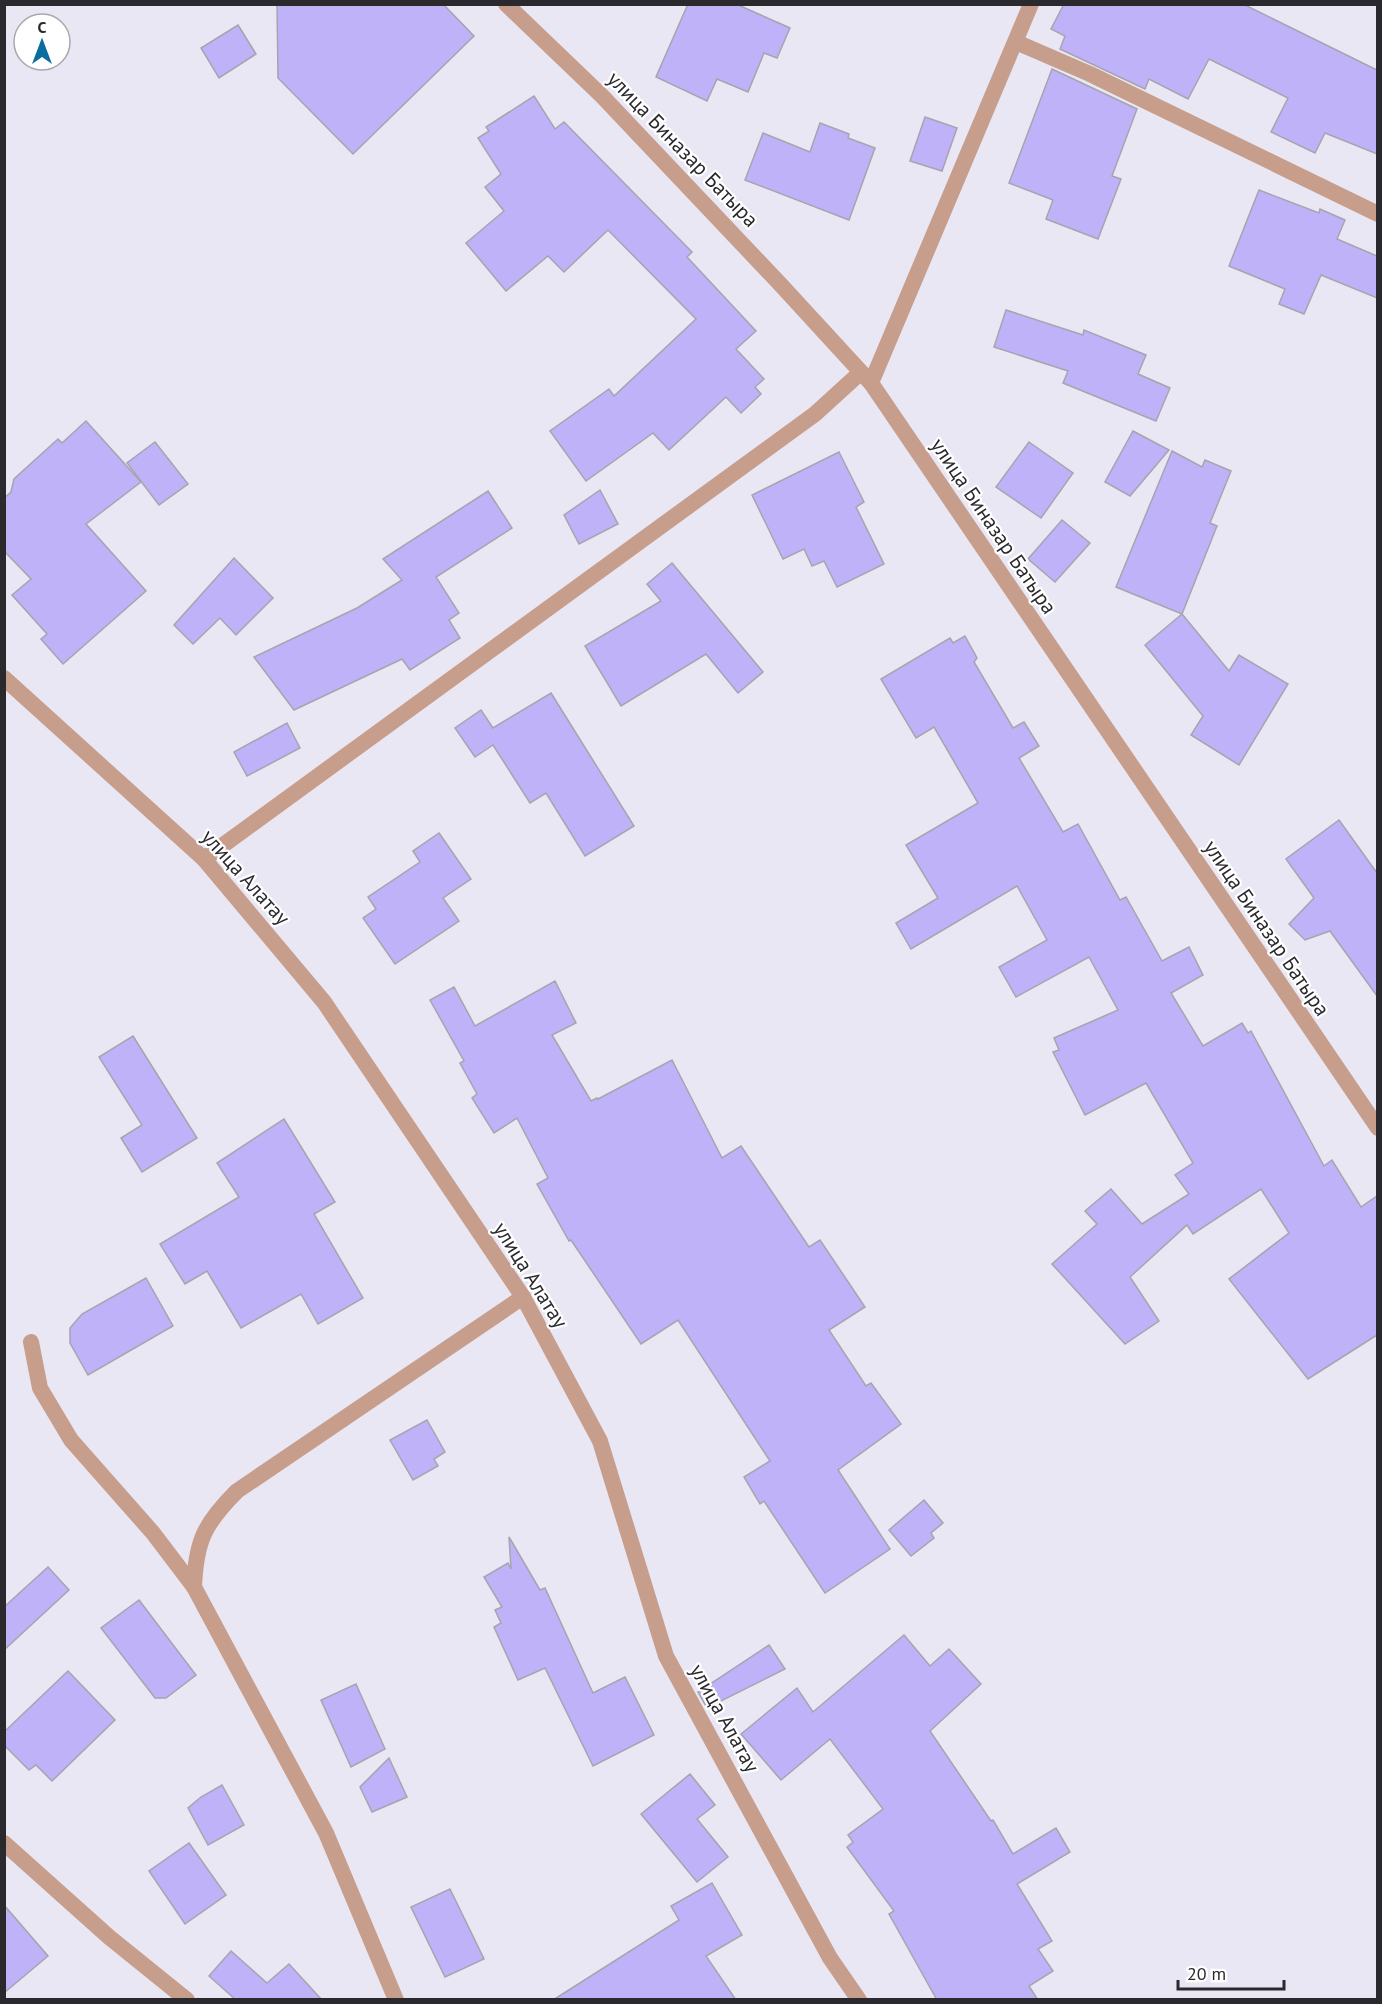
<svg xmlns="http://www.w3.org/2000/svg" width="1382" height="2004" viewBox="0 0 1382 2004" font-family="'PT Sans',sans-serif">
  <rect width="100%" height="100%" fill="#e9e7f3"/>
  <g fill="#bfb2f8" stroke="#a6a4af" stroke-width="1.5">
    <path d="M277,4H443L474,36L353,154L278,78Z"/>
    <path d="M688,4H736L790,28L777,58L764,53L748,92L717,79L707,101L656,77Z"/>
    <path d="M1064,4H1243L1377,70V154L1325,133L1315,153L1271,132L1288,98L1209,59L1188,99L1149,79L1145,89L1060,49L1065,36L1051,29Z"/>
    <path d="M238,25L256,54L219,78L201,48Z"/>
    <path d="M1052,69L1137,109L1112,176L1121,179L1098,239L1046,219L1053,200L1009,183Z"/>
    <path d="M534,96L555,129L564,122L692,252L687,257L756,331L736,349L764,379L755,387L761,394L741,413L726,397L669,450L653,433L586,481L550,431L609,389L614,396L696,319L608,230L564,272L548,256L506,291L466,243L504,211L485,187L501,174L478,138L489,131L486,127Z"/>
    <path d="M925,117L957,128L942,171L910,161Z"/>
    <path d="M820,123L849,134L848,138L875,148L849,220L745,180L763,133L810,152Z"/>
    <path d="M1259,190L1319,213L1320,209L1345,220L1337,239L1377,256V298L1321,275L1304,314L1279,304L1285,289L1229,266Z"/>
    <path d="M1006,310L1083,335L1084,330L1146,355L1138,374L1170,388L1156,421L1063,383L1068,371L994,347Z"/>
    <path d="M86,421L141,482L86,524L146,591L63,664L41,639L47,634L12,595L31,579L4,551V498L11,492L14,479L58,439L62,443Z"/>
    <path d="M1133,431L1169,450L1130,496L1105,482Z"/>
    <path d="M155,442L188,484L159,505L127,463Z"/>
    <path d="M1029,442L1073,473L1041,518L996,487Z"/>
    <path d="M1172,451L1202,467L1205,460L1231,471L1210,523L1217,526L1182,614L1116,587Z"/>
    <path d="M839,452L864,502L856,507L884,564L837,587L824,561L812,566L804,549L783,559L752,495Z"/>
    <path d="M600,490L618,524L579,544L564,515Z"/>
    <path d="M488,491L512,528L436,577L459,613L449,620L460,638L410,670L402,659L294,710L254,657L357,608L402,580L383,559Z"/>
    <path d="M1062,520L1090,543L1055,582L1028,559Z"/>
    <path d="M234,558L273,598L236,635L220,618L193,644L174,625Z"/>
    <path d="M672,563L763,672L738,693L706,654L621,706L585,646L661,601L647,584Z"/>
    <path d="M1182,614L1229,671L1239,655L1288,684L1239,765L1191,735L1203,716L1145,645Z"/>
    <path d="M965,636L977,658L974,662L1013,728L1024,722L1039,746L1019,758L1063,832L1078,824L1120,900L1126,897L1162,961L1189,947L1203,975L1171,993L1203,1046L1242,1023L1248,1033L1251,1031L1324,1166L1332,1160L1361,1207L1377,1196V1335L1308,1379L1229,1279L1289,1233L1261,1189L1193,1234L1187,1225L1130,1277L1159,1321L1125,1344L1052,1264L1097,1224L1085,1211L1111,1189L1142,1224L1189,1194L1175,1175L1193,1163L1146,1083L1085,1115L1053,1052L1059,1050L1054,1038L1118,1010L1089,957L1016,997L999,967L1047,940L1017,886L911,949L896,923L938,898L906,845L978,803L934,727L916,738L881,679L950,638L953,643Z"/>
    <path d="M551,693L634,826L585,856L546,793L530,803L493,745L475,757L455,728L481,710L493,728Z"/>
    <path d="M287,723L300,748L247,776L234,752Z"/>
    <path d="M1339,820L1377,873V996L1330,931L1305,940L1289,924L1314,898L1286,859Z"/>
    <path d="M439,833L471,879L443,898L459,921L395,964L363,918L376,909L368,897L420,862L413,851Z"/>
    <path d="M555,981L576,1023L552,1035L591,1101L597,1098L598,1099L672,1060L722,1158L741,1146L809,1247L820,1240L865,1307L829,1330L866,1386L871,1383L901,1424L838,1470L890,1549L825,1593L764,1501L760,1504L744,1477L770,1461L678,1320L641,1344L571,1240L569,1241L537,1184L548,1178L517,1118L494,1133L472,1098L477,1094L460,1063L464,1061L430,1000L454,987L475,1026Z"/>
    <path d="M133,1036L197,1138L142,1172L121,1138L142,1125L99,1057Z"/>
    <path d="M284,1119L335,1202L314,1214L363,1298L318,1324L301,1294L241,1328L207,1271L185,1284L160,1244L239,1197L217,1163Z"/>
    <path d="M146,1278L173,1326L88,1375L70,1343V1328L82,1314Z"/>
    <path d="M427,1420L445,1452L434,1459L438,1466L413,1480L390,1440Z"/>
    <path d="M924,1500L943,1523L931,1533L934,1538L911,1556L889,1530Z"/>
    <path d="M509,1537L540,1590L545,1588L593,1693L625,1677L654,1735L593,1766L545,1668L518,1680L494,1627L501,1623L495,1610L502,1607L484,1577L508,1563L511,1569Z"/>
    <path d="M48,1567L69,1590L4,1650V1607Z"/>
    <path d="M139,1600L196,1675L166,1698H155L101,1628Z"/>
    <path d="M904,1635L930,1666L949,1649L981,1684L930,1731L991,1821L993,1820L1013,1854L1056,1828L1070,1852L1017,1884L1052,1941L1038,1949L1053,1971L1029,1986L1038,2000H937L889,1914L894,1911L847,1847L853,1842L848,1835L883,1809L830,1739L781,1780L741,1734L797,1688L813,1712Z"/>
    <path d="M769,1645L785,1669L707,1708L698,1692Z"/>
    <path d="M68,1671L115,1720L52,1781L36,1765L29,1770L4,1745V1732Z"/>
    <path d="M356,1684L385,1749L351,1767L321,1700Z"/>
    <path d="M389,1758L407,1797L372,1812L360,1787Z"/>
    <path d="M690,1774L715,1805L697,1819L728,1857L697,1882L641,1814Z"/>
    <path d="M222,1785L244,1825L208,1845L188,1808L201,1797Z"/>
    <path d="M189,1843L226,1895L185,1924L149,1871Z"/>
    <path d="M712,1883L742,1935L706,1956L736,2000H553L679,1920L671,1906Z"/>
    <path d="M450,1889L484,1959L445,1977L411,1907Z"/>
    <path d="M4,1905L48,1956L4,1993Z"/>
    <path d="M231,1951L267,1983L289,1964L322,2000H236L209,1976Z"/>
  </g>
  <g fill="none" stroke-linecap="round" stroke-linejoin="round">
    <g stroke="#c79d8c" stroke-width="16">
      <path d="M506,4L602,96L781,285L871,383L1378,1128"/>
      <path d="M1016,42L1090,74L1378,214"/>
      <path d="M871,383L1031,4"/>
      <path d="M4,678L204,859L324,1002L523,1297L600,1441L666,1656L830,1958L859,2000"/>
      <path d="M204,859L815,414L860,373"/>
      <path d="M31,1342L40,1388L71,1440L153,1533L194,1587"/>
      <path d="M4,1843L109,1937L187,2000"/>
      <path d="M396,2000L326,1833L194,1587C196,1541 204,1524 237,1491L523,1297"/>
    </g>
  </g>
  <g text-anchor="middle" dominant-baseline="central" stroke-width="4.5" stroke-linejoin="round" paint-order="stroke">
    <g font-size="21" fill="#2a292d" stroke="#fff">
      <text transform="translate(683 149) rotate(46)">улица Биназар Батыра</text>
      <text transform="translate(994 526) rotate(56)">улица Биназар Батыра</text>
      <text transform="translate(246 877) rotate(48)">улица Алатау</text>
      <text transform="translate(1267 928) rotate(56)">улица Биназар Батыра</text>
      <text transform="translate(531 1275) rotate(58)">улица Алатау</text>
      <text transform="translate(725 1718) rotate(61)">улица Алатау</text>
    </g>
  </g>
  <rect width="1382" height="2004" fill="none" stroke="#2a292d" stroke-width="12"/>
  <g transform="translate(42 42)"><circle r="28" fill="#ffffff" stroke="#aaa9ab" stroke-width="1.5"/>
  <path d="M0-4.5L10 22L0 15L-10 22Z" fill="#0a6d9b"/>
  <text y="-9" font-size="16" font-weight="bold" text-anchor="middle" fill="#2a292d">С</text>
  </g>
  <path d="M1178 1980v9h106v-9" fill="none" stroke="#2a292d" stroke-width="3"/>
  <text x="1187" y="1980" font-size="18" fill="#2a292d" stroke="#ffffff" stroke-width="4.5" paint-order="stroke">20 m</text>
</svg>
